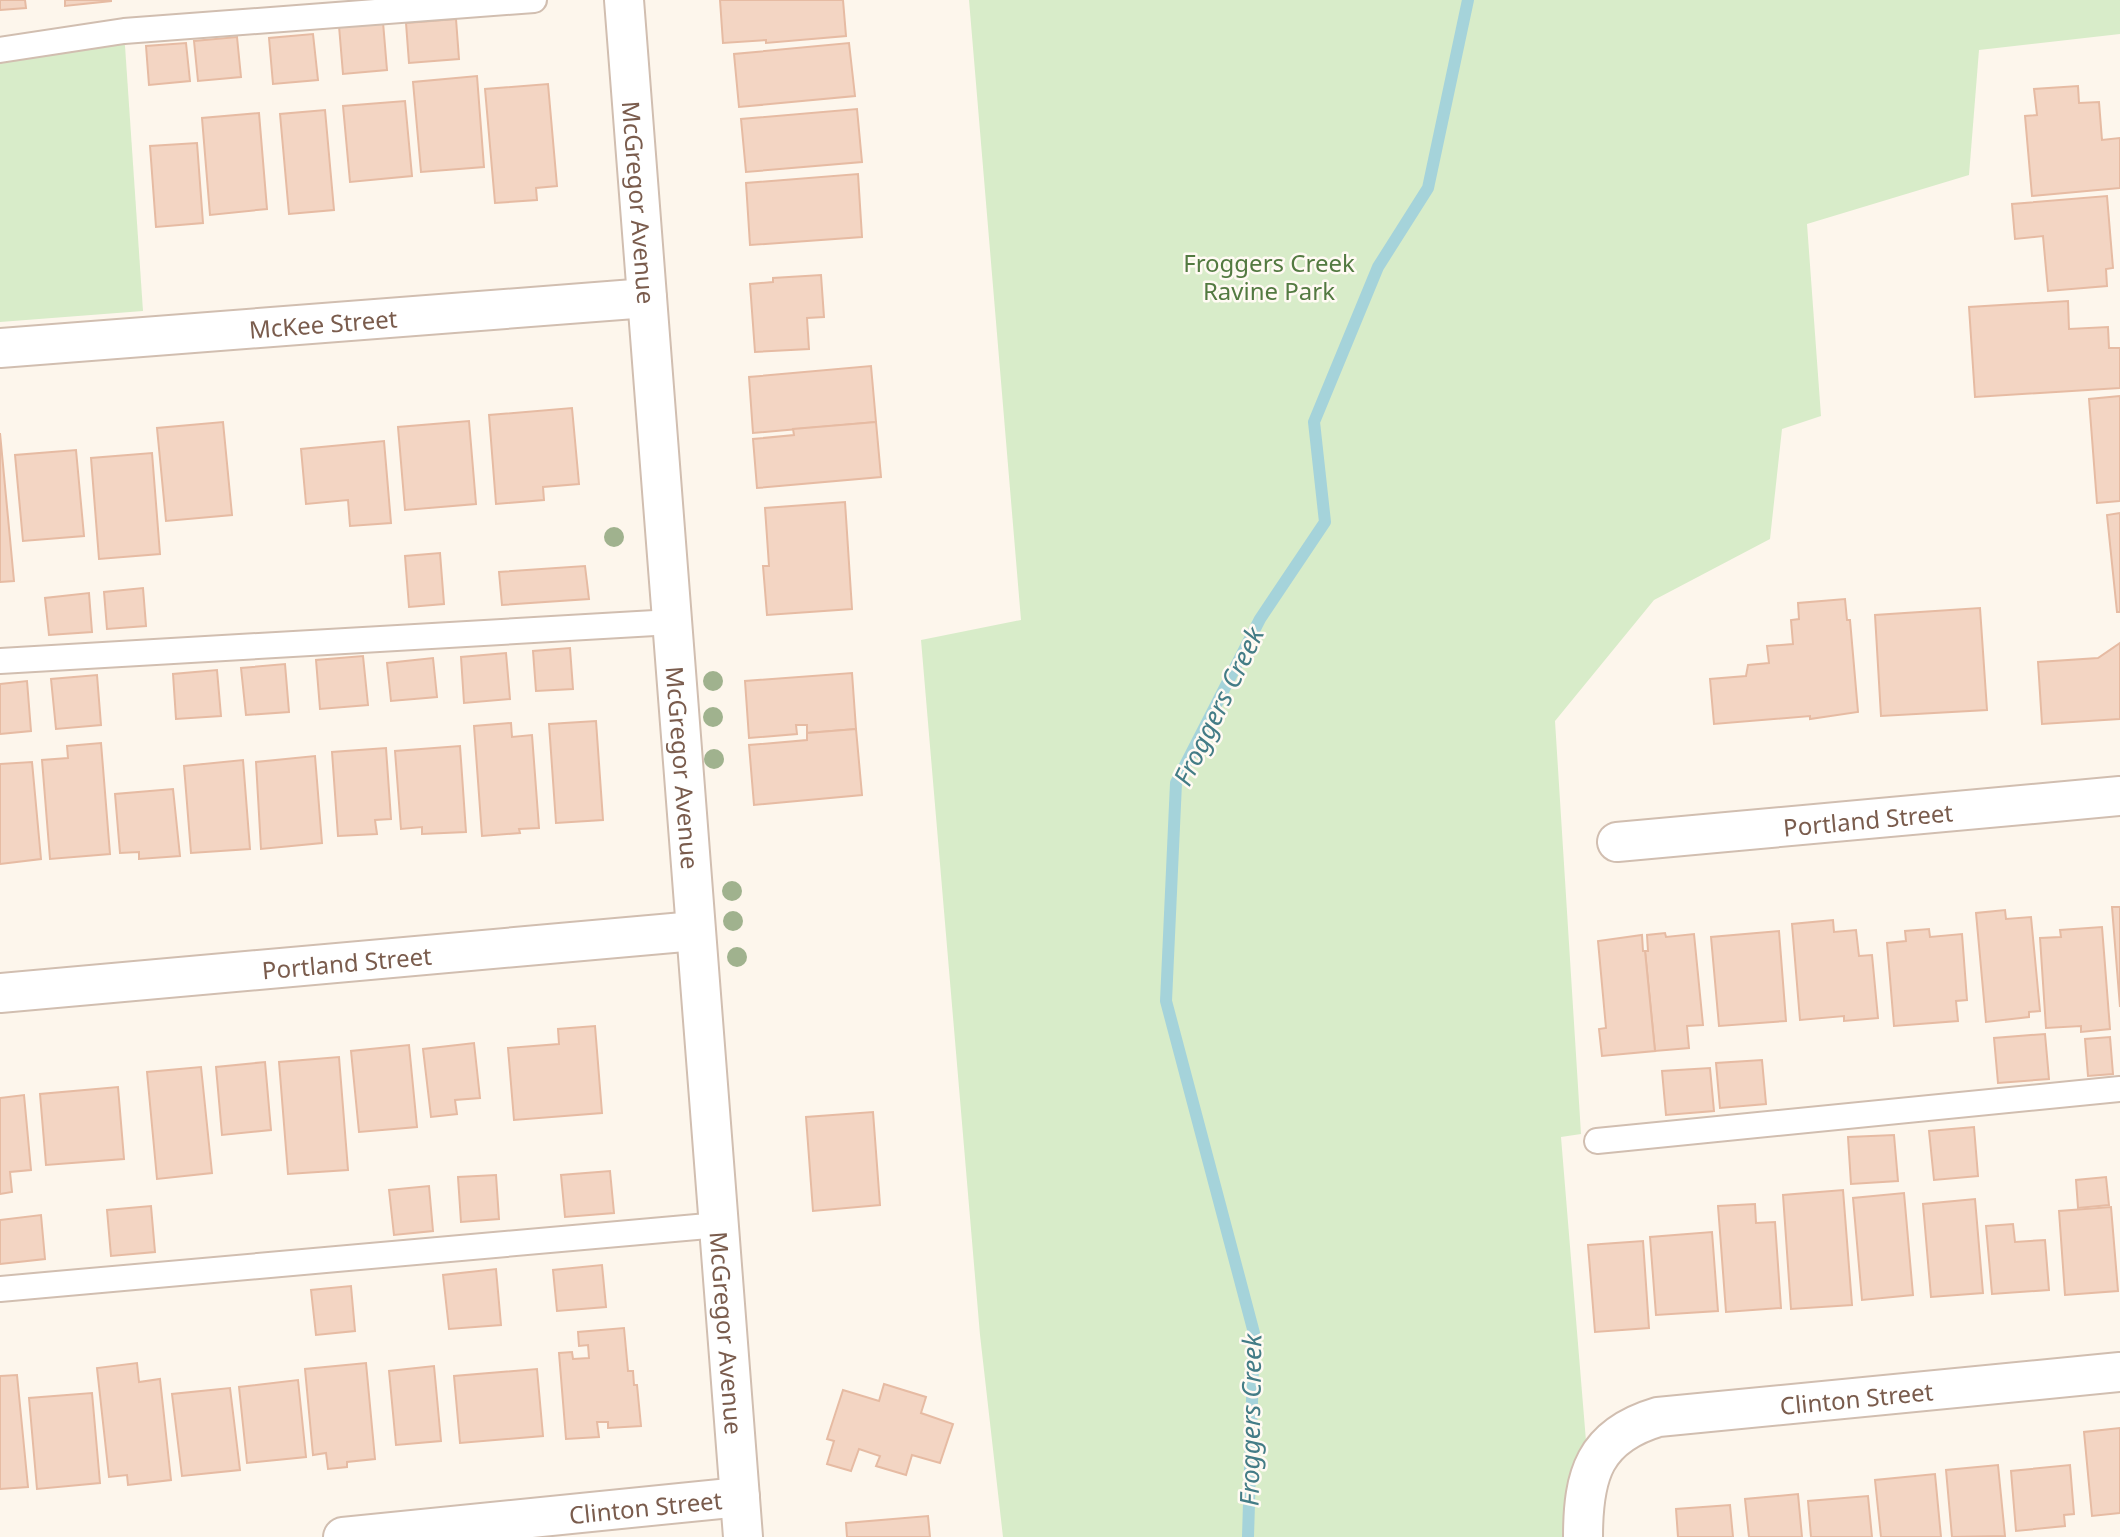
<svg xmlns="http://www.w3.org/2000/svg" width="2120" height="1537" viewBox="0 0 2120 1537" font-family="'Noto Sans',sans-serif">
  <rect width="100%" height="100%" fill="#fdf6ec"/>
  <g fill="#d8ecc9">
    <path d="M969,0H2120V34L1979,50L1969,175L1807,224L1821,416L1782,429L1770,539L1654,600L1555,721L1581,1134L1561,1137L1586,1441C1573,1473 1563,1502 1563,1537H1003L980,1335L921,640L1021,620Z"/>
    <path d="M124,31L143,311L0,322V50Z"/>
  </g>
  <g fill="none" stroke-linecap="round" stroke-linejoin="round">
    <path stroke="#a5d3da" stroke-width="12" d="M1248,1537L1254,1333L1166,1001L1176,783L1260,619L1325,522L1314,422L1378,267L1428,188L1468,0"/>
  </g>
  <g fill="#f3d5c3" stroke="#e6bba3" stroke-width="2">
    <path d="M0,0H25L26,8L0,10Z"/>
    <path d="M65,0H111V1L65,6Z"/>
    <path d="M720,0H843L846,36L766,43V40L723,43Z"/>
    <path d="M456,19L459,59L409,63L406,23Z"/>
    <path d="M383,22L387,70L343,74L339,26Z"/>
    <path d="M313,34L318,80L273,84L269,38Z"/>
    <path d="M237,37L241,77L198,81L194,41Z"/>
    <path d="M186,43L190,81L149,85L146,46Z"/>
    <path d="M849,43L855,96L739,107L734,54Z"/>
    <path d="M477,76L484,167L421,172L413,82Z"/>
    <path d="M548,84L557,186L536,188L537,200L495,203L485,89Z"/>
    <path d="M2078,86L2079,103L2099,102L2102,140L2120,138V188L2032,196L2025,116L2037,115L2034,89Z"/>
    <path d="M405,101L412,176L350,182L343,106Z"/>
    <path d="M857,109L862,162L746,172L741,119Z"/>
    <path d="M325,110L334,210L289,214L280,114Z"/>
    <path d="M259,113L267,209L210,215L202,118Z"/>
    <path d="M197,143L203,223L156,227L150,146Z"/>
    <path d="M858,174L862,237L750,245L746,183Z"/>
    <path d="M2107,196L2113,268L2106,269L2107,286L2048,291L2043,236L2015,239L2012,204Z"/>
    <path d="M821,275L824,317L807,318L809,349L755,352L750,284L773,282V278Z"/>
    <path d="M2068,301L2069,329L2108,327L2109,348H2120V388L1975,397L1969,307Z"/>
    <path d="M871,366L876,422L753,433L749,377Z"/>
    <path d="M2120,396V501L2097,503L2089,399Z"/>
    <path d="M572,408L579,484L543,487L544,500L496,504L489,415Z"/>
    <path d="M469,421L476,504L405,510L398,427Z"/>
    <path d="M223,422L232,515L166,521L157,428Z"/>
    <path d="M876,422L881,477L757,488L753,439L794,435L793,429Z"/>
    <path d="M0,433L14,581L0,582Z"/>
    <path d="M384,441L391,523L350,526L348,500L306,504L301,449Z"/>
    <path d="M76,450L84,536L23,541L15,455Z"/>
    <path d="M152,453L160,554L99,559L91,458Z"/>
    <path d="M845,502L852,609L767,615L763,566H769L765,508Z"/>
    <path d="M2120,513V612H2117L2107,515Z"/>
    <path d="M440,553L444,604L409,607L405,556Z"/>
    <path d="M585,566L589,599L502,605L499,572Z"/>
    <path d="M143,588L146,626L107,629L104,592Z"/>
    <path d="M89,593L92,632L49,635L45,598Z"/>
    <path d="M1845,599L1847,620H1850L1858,712L1810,719V716L1714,724L1710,679L1746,676L1748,665L1769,663L1767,646L1793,644L1791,620L1799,619L1798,603Z"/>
    <path d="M1980,608L1987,710L1881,716L1875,615Z"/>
    <path d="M2120,643V719L2042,724L2038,662L2098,658Z"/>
    <path d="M570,648L573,689L536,691L533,651Z"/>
    <path d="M506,653L510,699L464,703L461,657Z"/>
    <path d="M363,656L368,705L320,709L316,660Z"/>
    <path d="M433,658L437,697L391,701L387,663Z"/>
    <path d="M285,664L289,712L246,715L241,668Z"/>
    <path d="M217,670L221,716L176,719L173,674Z"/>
    <path d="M852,673L856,729L807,733V725H796L797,734L749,738L745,681Z"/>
    <path d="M97,675L101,725L56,729L51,679Z"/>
    <path d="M27,681L31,731L0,734V684Z"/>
    <path d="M596,721L603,820L556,823L549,724Z"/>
    <path d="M511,723L512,737L532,735L539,828L519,829L520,833L482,836L474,726Z"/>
    <path d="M856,729L862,795L754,805L749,745L807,740V733Z"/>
    <path d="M101,743L110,854L50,859L42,760L68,758L67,746Z"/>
    <path d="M460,746L466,832L422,834V827L401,829L395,751Z"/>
    <path d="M386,748L391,819L375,820L377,834L338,836L332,752Z"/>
    <path d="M315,756L322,843L261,849L256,762Z"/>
    <path d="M243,760L250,849L191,853L184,766Z"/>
    <path d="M32,762L41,859L0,864V764Z"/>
    <path d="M173,789L180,856L139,859V852L120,853L115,794Z"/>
    <path d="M2112,907H2120V1007Z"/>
    <path d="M2005,910L2006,919L2031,917L2040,1011L2029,1012V1017L1986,1022L1976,913Z"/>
    <path d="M1833,920L1834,932L1856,930L1859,956L1872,955L1878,1018L1844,1021V1016L1800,1020L1792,924Z"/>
    <path d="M2102,927L2110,1029L2081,1032V1026L2046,1028L2040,938L2061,937L2060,930Z"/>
    <path d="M1929,929L1930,937L1962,934L1967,1000L1956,1001L1958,1021L1894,1026L1887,943L1906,941L1905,931Z"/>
    <path d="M1779,931L1786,1021L1719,1026L1711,937Z"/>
    <path d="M1665,933L1666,937L1694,934L1703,1025L1687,1026L1689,1048L1655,1051L1645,951H1648L1647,935Z"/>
    <path d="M1642,935L1643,951H1645L1655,1051L1602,1056L1599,1029L1606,1028L1598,941Z"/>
    <path d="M595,1026L602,1113L514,1120L508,1048L559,1044L558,1029Z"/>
    <path d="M2045,1034L2049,1079L1998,1083L1994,1038Z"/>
    <path d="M2110,1037L2113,1074L2088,1076L2085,1039Z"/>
    <path d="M474,1043L480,1098L455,1100L457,1114L431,1117L423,1049Z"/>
    <path d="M409,1045L417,1127L359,1132L351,1051Z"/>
    <path d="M339,1057L348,1170L288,1174L279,1062Z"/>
    <path d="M1762,1060L1766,1104L1720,1108L1716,1063Z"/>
    <path d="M265,1062L271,1130L222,1135L216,1067Z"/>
    <path d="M201,1067L212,1173L157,1179L147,1072Z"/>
    <path d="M1710,1068L1714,1111L1666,1115L1662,1071Z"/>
    <path d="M118,1087L124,1159L46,1165L40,1094Z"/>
    <path d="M24,1095L31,1170L10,1172L12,1192L0,1194V1098Z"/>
    <path d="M873,1112L880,1205L813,1211L806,1117Z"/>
    <path d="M1974,1127L1978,1176L1934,1180L1929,1131Z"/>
    <path d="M1894,1135L1898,1181L1851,1184L1848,1137Z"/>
    <path d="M610,1171L614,1213L565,1217L561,1175Z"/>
    <path d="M496,1175L499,1219L461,1222L458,1177Z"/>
    <path d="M2106,1177L2109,1205L2078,1208L2076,1180Z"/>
    <path d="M429,1186L433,1231L394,1235L389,1190Z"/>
    <path d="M1843,1190L1852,1305L1791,1309L1783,1195Z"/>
    <path d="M1904,1193L1913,1295L1862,1300L1853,1198Z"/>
    <path d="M1975,1199L1983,1293L1931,1297L1923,1204Z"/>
    <path d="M1755,1204L1756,1223L1775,1222L1781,1308L1726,1312L1718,1206Z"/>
    <path d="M151,1206L155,1252L111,1256L107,1210Z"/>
    <path d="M2111,1207L2118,1291L2065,1295L2059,1211Z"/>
    <path d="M41,1215L45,1259L0,1264V1220Z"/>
    <path d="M2013,1224L2015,1242L2045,1240L2049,1290L1992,1294L1986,1226Z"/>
    <path d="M1712,1232L1718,1311L1656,1315L1650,1237Z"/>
    <path d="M1643,1241L1649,1328L1595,1332L1588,1245Z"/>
    <path d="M602,1265L606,1307L557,1311L553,1270Z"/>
    <path d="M496,1269L501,1325L449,1329L443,1275Z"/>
    <path d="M351,1286L355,1331L316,1335L311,1290Z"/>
    <path d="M624,1328L628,1371H633L634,1385H637L641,1426L608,1428V1422H597L599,1437L566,1439L559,1353L572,1352L573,1359L589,1358L588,1345L579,1346L578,1332Z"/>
    <path d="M137,1363L139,1382L160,1379L171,1480L128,1485L127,1475L109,1477L97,1368Z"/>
    <path d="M366,1363L375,1459L347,1462V1467L328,1469L326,1453L313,1455L305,1369Z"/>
    <path d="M434,1366L441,1441L396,1445L389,1371Z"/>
    <path d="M537,1369L543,1436L460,1443L454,1376Z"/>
    <path d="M17,1375L28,1487L0,1489V1376Z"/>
    <path d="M298,1380L306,1457L247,1463L239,1387Z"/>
    <path d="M884,1384L926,1397L921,1413L953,1424L940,1463L912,1455L906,1475L876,1466L880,1456L859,1449L851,1471L827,1464L834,1441L827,1439L843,1390L879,1401Z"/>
    <path d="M230,1388L240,1470L182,1476L172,1394Z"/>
    <path d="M92,1393L100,1483L37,1489L29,1398Z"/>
    <path d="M2120,1428V1513L2092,1516L2084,1432Z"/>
    <path d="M1998,1465L2005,1536L1952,1537L1946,1470Z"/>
    <path d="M2070,1465L2074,1514L2064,1515L2065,1526L2016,1531L2011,1471Z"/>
    <path d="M1935,1474L1941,1537H1881L1875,1480Z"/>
    <path d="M1798,1494L1802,1537H1749L1745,1499Z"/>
    <path d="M1868,1496L1872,1537H1811L1808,1501Z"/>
    <path d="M1730,1505L1733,1537H1678L1676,1509Z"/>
    <path d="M928,1516L930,1537H847L846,1523Z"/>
  </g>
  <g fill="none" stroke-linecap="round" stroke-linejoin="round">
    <defs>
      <g id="lane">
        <path d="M0,50L124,31L534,0"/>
        <path d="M0,661L672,622"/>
        <path d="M1597,1141L2120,1089"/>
        <path d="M0,1289L719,1225"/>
      </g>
      <g id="street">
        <path id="s1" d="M624,0L743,1537"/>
        <path id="s2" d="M0,348L647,298"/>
        <path id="s3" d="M1617,842L2120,796"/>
        <path id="s4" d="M0,993L695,931"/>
        <path id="s5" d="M343,1537L740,1497"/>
        <path id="s6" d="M1583,1537C1583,1475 1594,1436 1658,1417L2120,1372"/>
      </g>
    </defs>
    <use href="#lane" stroke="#d1beb0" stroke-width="28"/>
    <use href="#street" stroke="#d1beb0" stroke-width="42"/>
    <use href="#lane" stroke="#fff" stroke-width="24"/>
    <use href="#street" stroke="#fff" stroke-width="38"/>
  </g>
  <g fill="#a0b28e">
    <circle cx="614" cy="537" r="10"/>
    <circle cx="713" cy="681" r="10"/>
    <circle cx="713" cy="717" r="10"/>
    <circle cx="714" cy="759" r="10"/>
    <circle cx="732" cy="891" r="10"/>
    <circle cx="733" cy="921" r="10"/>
    <circle cx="737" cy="957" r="10"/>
  </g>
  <g text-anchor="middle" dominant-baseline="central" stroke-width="5" stroke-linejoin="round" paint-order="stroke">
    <g font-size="24" fill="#7a5c4d" stroke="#fffaf3">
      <text stroke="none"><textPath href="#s1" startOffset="203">McGregor Avenue</textPath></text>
      <text stroke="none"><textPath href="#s2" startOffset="324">McKee Street</textPath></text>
      <text stroke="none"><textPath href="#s1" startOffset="770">McGregor Avenue</textPath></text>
      <text stroke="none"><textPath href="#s3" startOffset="252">Portland Street</textPath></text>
      <text stroke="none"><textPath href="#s4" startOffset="348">Portland Street</textPath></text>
      <text stroke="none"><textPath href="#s1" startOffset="1337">McGregor Avenue</textPath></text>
      <text stroke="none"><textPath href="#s6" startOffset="355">Clinton Street</textPath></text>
      <text stroke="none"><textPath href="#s5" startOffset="304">Clinton Street</textPath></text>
    </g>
    <g font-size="24" fill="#537a41" stroke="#fffaf3">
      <text x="1269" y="262">Froggers Creek<tspan x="1269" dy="28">Ravine Park</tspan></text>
    </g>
    <g font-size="26" font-style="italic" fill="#437c86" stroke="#fffaf3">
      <text transform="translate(1218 706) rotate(-64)">Froggers Creek</text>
      <text transform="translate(1250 1420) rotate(-89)">Froggers Creek</text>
    </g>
  </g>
</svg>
